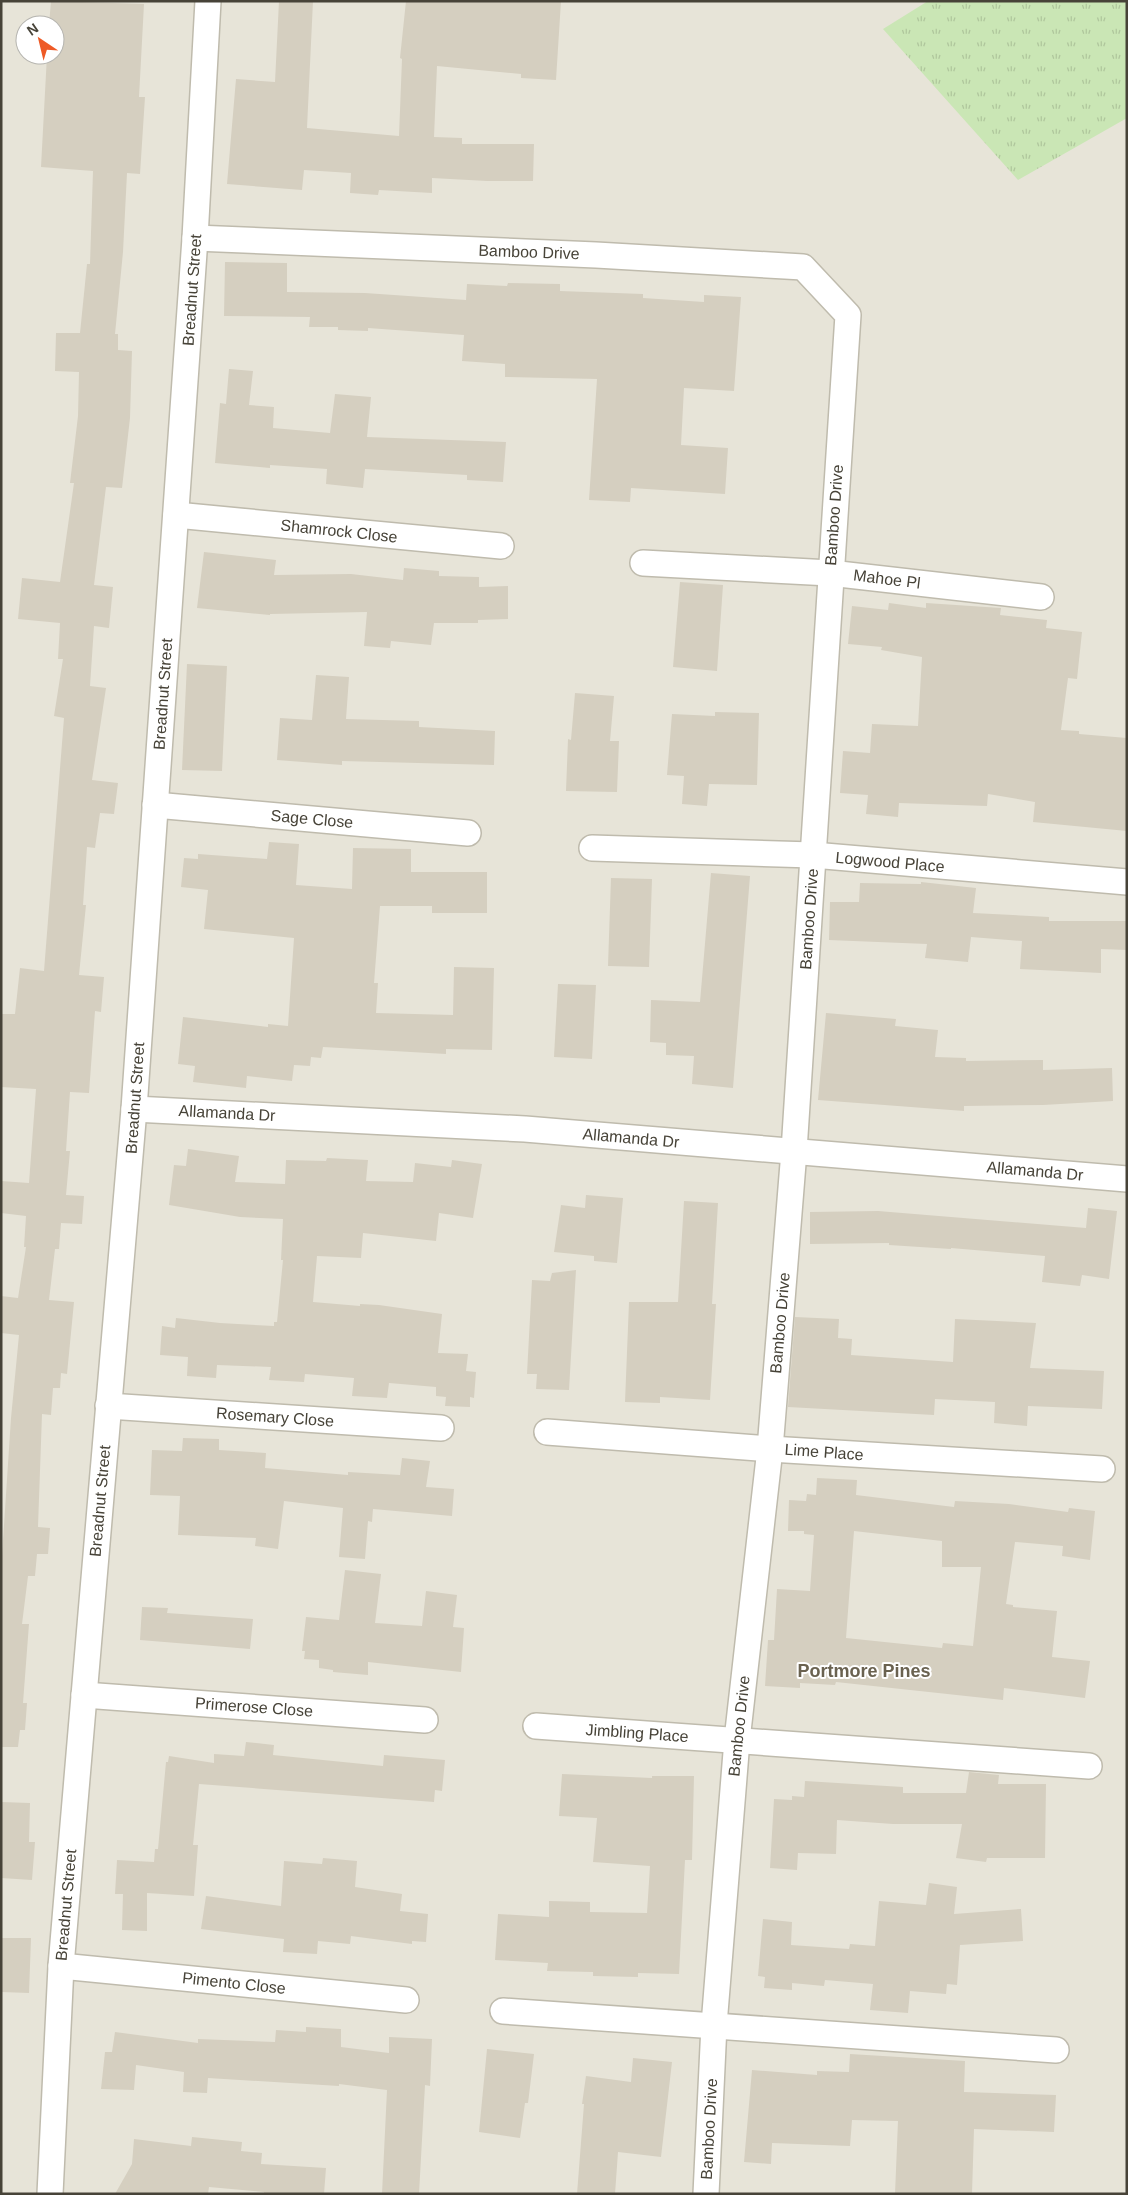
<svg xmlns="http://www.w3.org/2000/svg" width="1128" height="2195" viewBox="0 0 1128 2195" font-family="Helvetica,sans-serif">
  <defs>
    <pattern id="grass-tufts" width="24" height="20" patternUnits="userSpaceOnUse" patternTransform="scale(1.25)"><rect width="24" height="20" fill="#cae6b5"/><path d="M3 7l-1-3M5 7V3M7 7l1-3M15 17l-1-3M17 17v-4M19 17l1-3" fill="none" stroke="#afc69c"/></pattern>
  </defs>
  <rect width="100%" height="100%" fill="#f4f2ea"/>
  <path fill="#e7e4d8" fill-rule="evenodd" d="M1,1H1127V2194H1ZM25,25H55V55H25Z"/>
  <path fill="url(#grass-tufts)" d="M928,1H1127V118L1018,180L883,29Z"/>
  <g fill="#d5cfc0" fill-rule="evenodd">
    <path d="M51,1L144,4L139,97H145L140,174L127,173L123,252L115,334H118V350L132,351L130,418L122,488L106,487L94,585L113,587L109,628L94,626L90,686L106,688L92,780L118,783L114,814L100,813L95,848L87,847L83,905H86L79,975L104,977L101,1012L95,1011L89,1093L70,1092L66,1151H70L66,1195L84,1196L82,1224L61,1223L59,1249H55L49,1300L74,1302L67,1374L61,1373L60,1388H53L51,1415L42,1414L38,1527L50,1528L48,1554H37L35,1576H28L22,1624H29L23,1703H27L25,1730H20L18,1747H1V1571L11,1418L19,1335L1,1333V1296L18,1298L26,1247H24L26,1216L1,1213V1181L29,1183L36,1089L1,1087V1014H15L20,968L44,971L64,718L54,716L63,659H58L60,623L18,619L22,578L60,582L74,483H70L78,416L79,372L55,371L56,333H80L87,264H90L93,171L41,167L47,55H55V25H49Z"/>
    <path d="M279,1H313L307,128L399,136L402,59L400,58L406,1H561L556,80L521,78V74L437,66L434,137L462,138V144H534L533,181H487L432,178V193L379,190L378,195L350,193L351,173L304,170L302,190L227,184L236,79L275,82Z"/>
    <path d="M225,262L287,263V292L365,293L466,300L467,284L507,286L508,283L560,284V291L643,294V298L704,302V295L741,297L734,391L684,388L681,445L728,448L725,494L631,488L630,502L589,500L597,379L505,377V364L462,361L464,335L368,328V331L338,330V327H309L310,317L224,316Z"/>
    <path d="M229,369L253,371L249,405L274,407L273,428L330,433L335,394L371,397L367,437L506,442L503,482L467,480V475L365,469L363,488L326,484L327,469L270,465V468L215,463L220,403L226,404Z"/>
    <path d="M204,552L276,560L274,575L351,574L403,580L404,568L439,571V576L479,577V587L508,586V619L478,620V623H434L431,645L391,641L390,648L364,646L367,612L270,614V615L197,608Z"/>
    <path d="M680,582L723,585L717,671L673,667Z"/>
    <path d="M889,603L926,608V603L1001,608L1000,615L1047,620L1046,628L1082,632L1077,679L1068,678L1061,730L1079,731V734L1127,738V831L1033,822L1035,802L988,794L987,806L899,803L898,817L866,814L868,795L840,793L843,751L870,753L872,724L918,726L922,657L881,650L882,647L848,644L852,606L888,610Z"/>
    <path d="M187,664L227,666L222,771L182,770Z"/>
    <path d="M316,675L349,677L346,719L419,721V727L495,731L494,765L342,761V765L277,760L280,718L312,720Z"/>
    <path d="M575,693L614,696L610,741H619L617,792L566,791L568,739L571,740Z"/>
    <path d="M715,712L759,713L757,785L709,784L707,806L682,804L684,776L667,775L672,714L715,716Z"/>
    <path d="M269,842L299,844L296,885L352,889L353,848L411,849V872H487V913H432V906H380L374,983H378L376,1013L453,1015L454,967L494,968L492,1050L446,1049V1054L323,1047L321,1058L311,1057L310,1066L294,1065L292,1081L247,1076L246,1088L193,1082L195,1066L178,1064L183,1017L268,1027V1024L288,1026L294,938L204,929L208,890L181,887L184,858L198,859V854L267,859Z"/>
    <path d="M711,873L750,876L733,1088L692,1084L694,1056L666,1055V1043L650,1042L651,1000L700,1002Z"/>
    <path d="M611,878L652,879L649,967L608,966Z"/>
    <path d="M921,882L976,888L973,913L1049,917V921H1127V950L1101,949V973L1020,969L1022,941L971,937L968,962L925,958L927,944L829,940L830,902H859L860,883L921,884Z"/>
    <path d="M558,984L596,985L592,1059L554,1057Z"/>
    <path d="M826,1013L896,1019L895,1026L938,1030L935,1057L966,1058V1061L1043,1060V1070L1112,1068L1113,1101L1043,1105L964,1106V1111L818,1100Z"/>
    <path d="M188,1149L239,1156L235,1182L285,1184L286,1160L326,1161L327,1158L368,1160L366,1181L413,1182L415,1163L451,1167L452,1160L482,1164L473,1218L439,1213L436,1241L363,1233L361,1258L317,1256L313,1302L360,1306V1304L379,1305L442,1314L438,1353L468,1354L466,1371L476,1372L474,1398L470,1397V1407L445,1406L446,1397L436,1396V1387L389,1383L387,1398L352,1396L354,1378L305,1374L304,1382L269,1380L271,1367L217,1365L216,1378L187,1376L188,1357L160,1355L162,1326L175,1328L176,1318L220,1323L274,1326V1322H277L283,1260H281L283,1219L240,1217L169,1205L174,1165L186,1166Z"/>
    <path d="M586,1195L623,1198L617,1263L594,1261V1256L554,1252L561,1205L585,1208Z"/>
    <path d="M684,1201L718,1203L712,1304H716L710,1400L660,1397V1403L625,1402L629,1302H678Z"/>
    <path d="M1088,1208L1117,1211L1109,1279L1082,1275L1080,1286L1042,1282L1045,1256L951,1248V1249L889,1245V1243L810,1244V1212L878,1211L1086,1228Z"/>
    <path d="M576,1270L569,1390L536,1389L537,1374H527L532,1280L550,1281L552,1273Z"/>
    <path d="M795,1317L839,1319L838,1338L852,1339L851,1355L953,1362L955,1319L1036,1323L1030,1368L1104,1371L1102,1409L1028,1406L1027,1426L994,1423L995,1402L935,1399L934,1415L788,1407Z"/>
    <path d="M183,1438L219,1439V1450L266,1453L265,1468L348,1475V1472L400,1475L402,1458L430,1461L426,1487L454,1489L452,1516L373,1509L372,1522L368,1521L365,1559L339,1557L343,1508L284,1501L278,1549L255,1546L256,1538L178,1535L180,1496L150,1495L152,1450L182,1451Z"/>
    <path d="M817,1478L857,1480L856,1495L954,1507L955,1501L1009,1504L1068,1512L1069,1508L1095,1511L1090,1560L1062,1556L1063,1546L1015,1542L1006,1604L1013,1605V1607L1057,1611L1052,1657L1090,1661L1085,1698L1004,1688L1003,1700L836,1682L835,1685L800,1683V1688L765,1686L768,1640H774L777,1589L810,1591L814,1535L804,1534V1531H788L789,1500L806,1501L807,1494L816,1495ZM854,1531L942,1541V1567H981L973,1646L943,1643L942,1648L846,1638Z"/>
    <path d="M345,1570L381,1574L375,1623L422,1626L426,1591L457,1595L453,1627L464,1628L461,1672L368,1662V1675L333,1672V1670L319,1668V1660L304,1659L305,1651H302L306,1617L339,1620Z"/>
    <path d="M142,1607L168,1608L167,1613L253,1619L250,1649L140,1640Z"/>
    <path d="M246,1742L274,1745L273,1755L383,1766L384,1755L445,1760L442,1791L435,1790L434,1802L199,1784L193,1845H198L194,1896L147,1893V1931L122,1930L123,1894H115L117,1860L154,1862L155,1849H158L166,1762H168L169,1756L214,1763V1754L244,1756Z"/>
    <path d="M969,1772L999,1775L998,1784H1046L1045,1858H987L986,1862L956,1858L962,1824H893L837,1820L836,1854L798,1853L797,1870L770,1868L774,1799L792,1800V1796L804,1797L805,1781L903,1787V1793H966Z"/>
    <path d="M562,1774L652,1778V1776H694L692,1860H685L679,1974L638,1973V1977L593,1976V1972L547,1971L548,1963L495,1960L498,1914L549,1917V1901L590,1902V1912L647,1913L650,1866L593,1862L597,1818L559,1816Z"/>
    <path d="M1,1802L30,1803L29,1842H35L32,1880L1,1878Z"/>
    <path d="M323,1858L357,1861L355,1887L402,1894L400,1911L428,1914L426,1942L412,1941V1944L351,1936L350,1944L318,1941L317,1954L283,1952L284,1939L201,1929L206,1896L281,1906L284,1861L322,1864Z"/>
    <path d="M929,1883L957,1887L954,1914L1021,1909L1023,1941L960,1945L957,1985L947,1984L946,1994L910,1991L908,2013L870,2010L873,1984L825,1980L824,1986L792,1983V1990L764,1988L765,1977L758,1976L763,1919L792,1922L791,1945L849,1949L850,1944L875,1946L879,1901L926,1905Z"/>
    <path d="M1,1938H31L29,1993L1,1992Z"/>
    <path d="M306,2027L341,2029V2047L389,2053V2037L432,2039L430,2086L425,2085L419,2194H382L387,2090L339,2084V2086L208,2078L207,2093L183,2092L184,2072L136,2065L134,2090L101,2089L105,2052H112L115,2032L198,2043V2039L275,2042L276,2030L306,2032Z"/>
    <path d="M487,2049L534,2054L528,2103H525L520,2138L479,2132Z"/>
    <path d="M850,2054L965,2061L964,2092L1056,2095L1054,2132L974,2129L972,2194H895L898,2121L852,2120L850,2146L772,2143L771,2164L744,2162L752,2070L817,2075V2071L849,2072Z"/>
    <path d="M633,2058L672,2062L661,2157L618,2152L615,2194H577L584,2104H582L586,2076L631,2082Z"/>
    <path d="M192,2137L242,2142L241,2151L262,2153L261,2164L326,2168L324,2194H264V2192L209,2187L208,2194H115L132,2164L134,2139L191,2146Z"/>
  </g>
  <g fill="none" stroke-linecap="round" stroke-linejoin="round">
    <defs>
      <g id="street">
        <path d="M195,238L596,255L803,267L848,315L794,1151L770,1449L737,1740L714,2025L706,2194"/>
        <path d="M176,515L501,546"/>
        <path d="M643,563L830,573L1041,597"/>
        <path d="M155,805L468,833"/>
        <path d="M592,848L813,855L1127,882"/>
        <path d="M134,1109L525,1129L1127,1179"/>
        <path d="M108,1406L441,1428"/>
        <path d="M547,1432L770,1449L1102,1469"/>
        <path d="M84,1695L425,1720"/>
        <path d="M536,1726L1089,1766"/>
        <path d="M61,1966L406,2000"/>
        <path d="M503,2011L1056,2050"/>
        <path d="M50,2194L61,1966L134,1109L195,238L208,1"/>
      </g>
    </defs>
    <use href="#street" stroke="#bfbbad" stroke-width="28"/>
    <use href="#street" stroke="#fff" stroke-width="25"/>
  </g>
  <g text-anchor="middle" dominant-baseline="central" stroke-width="4" stroke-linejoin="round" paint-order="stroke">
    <g font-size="16" fill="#474338" stroke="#fff">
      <text transform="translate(529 252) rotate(2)">Bamboo Drive</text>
      <text transform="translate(192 290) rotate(-86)">Breadnut Street</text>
      <text transform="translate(834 515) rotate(-86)">Bamboo Drive</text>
      <text transform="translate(339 531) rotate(6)">Shamrock Close</text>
      <text transform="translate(887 579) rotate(7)">Mahoe Pl</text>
      <text transform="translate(163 694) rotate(-86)">Breadnut Street</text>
      <text transform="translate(312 819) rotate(5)">Sage Close</text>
      <text transform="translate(890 862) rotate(5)">Logwood Place</text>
      <text transform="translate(809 919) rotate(-86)">Bamboo Drive</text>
      <text transform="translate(135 1098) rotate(-86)">Breadnut Street</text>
      <text transform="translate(227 1113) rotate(3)">Allamanda Dr</text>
      <text transform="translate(631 1138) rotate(5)">Allamanda Dr</text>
      <text transform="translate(1035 1171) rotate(5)">Allamanda Dr</text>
      <text transform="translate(780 1323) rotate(-85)">Bamboo Drive</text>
      <text transform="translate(275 1417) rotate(4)">Rosemary Close</text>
      <text transform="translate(824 1452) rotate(4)">Lime Place</text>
      <text transform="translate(100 1501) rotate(-85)">Breadnut Street</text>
      <text transform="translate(254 1707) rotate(4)">Primerose Close</text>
      <text transform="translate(739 1726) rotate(-84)">Bamboo Drive</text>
      <text transform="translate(637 1733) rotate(4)">Jimbling Place</text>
      <text transform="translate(66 1905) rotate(-85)">Breadnut Street</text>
      <text transform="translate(234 1983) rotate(6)">Pimento Close</text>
      <text transform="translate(709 2129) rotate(-87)">Bamboo Drive</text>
    </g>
    <g font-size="18" font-weight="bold" fill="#6a6250" stroke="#fff">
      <text x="864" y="1671">Portmore Pines</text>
    </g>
  </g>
  <rect width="1128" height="2195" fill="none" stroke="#474338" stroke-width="5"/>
  <g transform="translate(40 40) rotate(325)"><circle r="24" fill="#ffffff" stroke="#b5b4af"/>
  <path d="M0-4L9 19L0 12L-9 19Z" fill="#ee5a26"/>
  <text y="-8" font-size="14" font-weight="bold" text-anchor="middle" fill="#474338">N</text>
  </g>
</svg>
